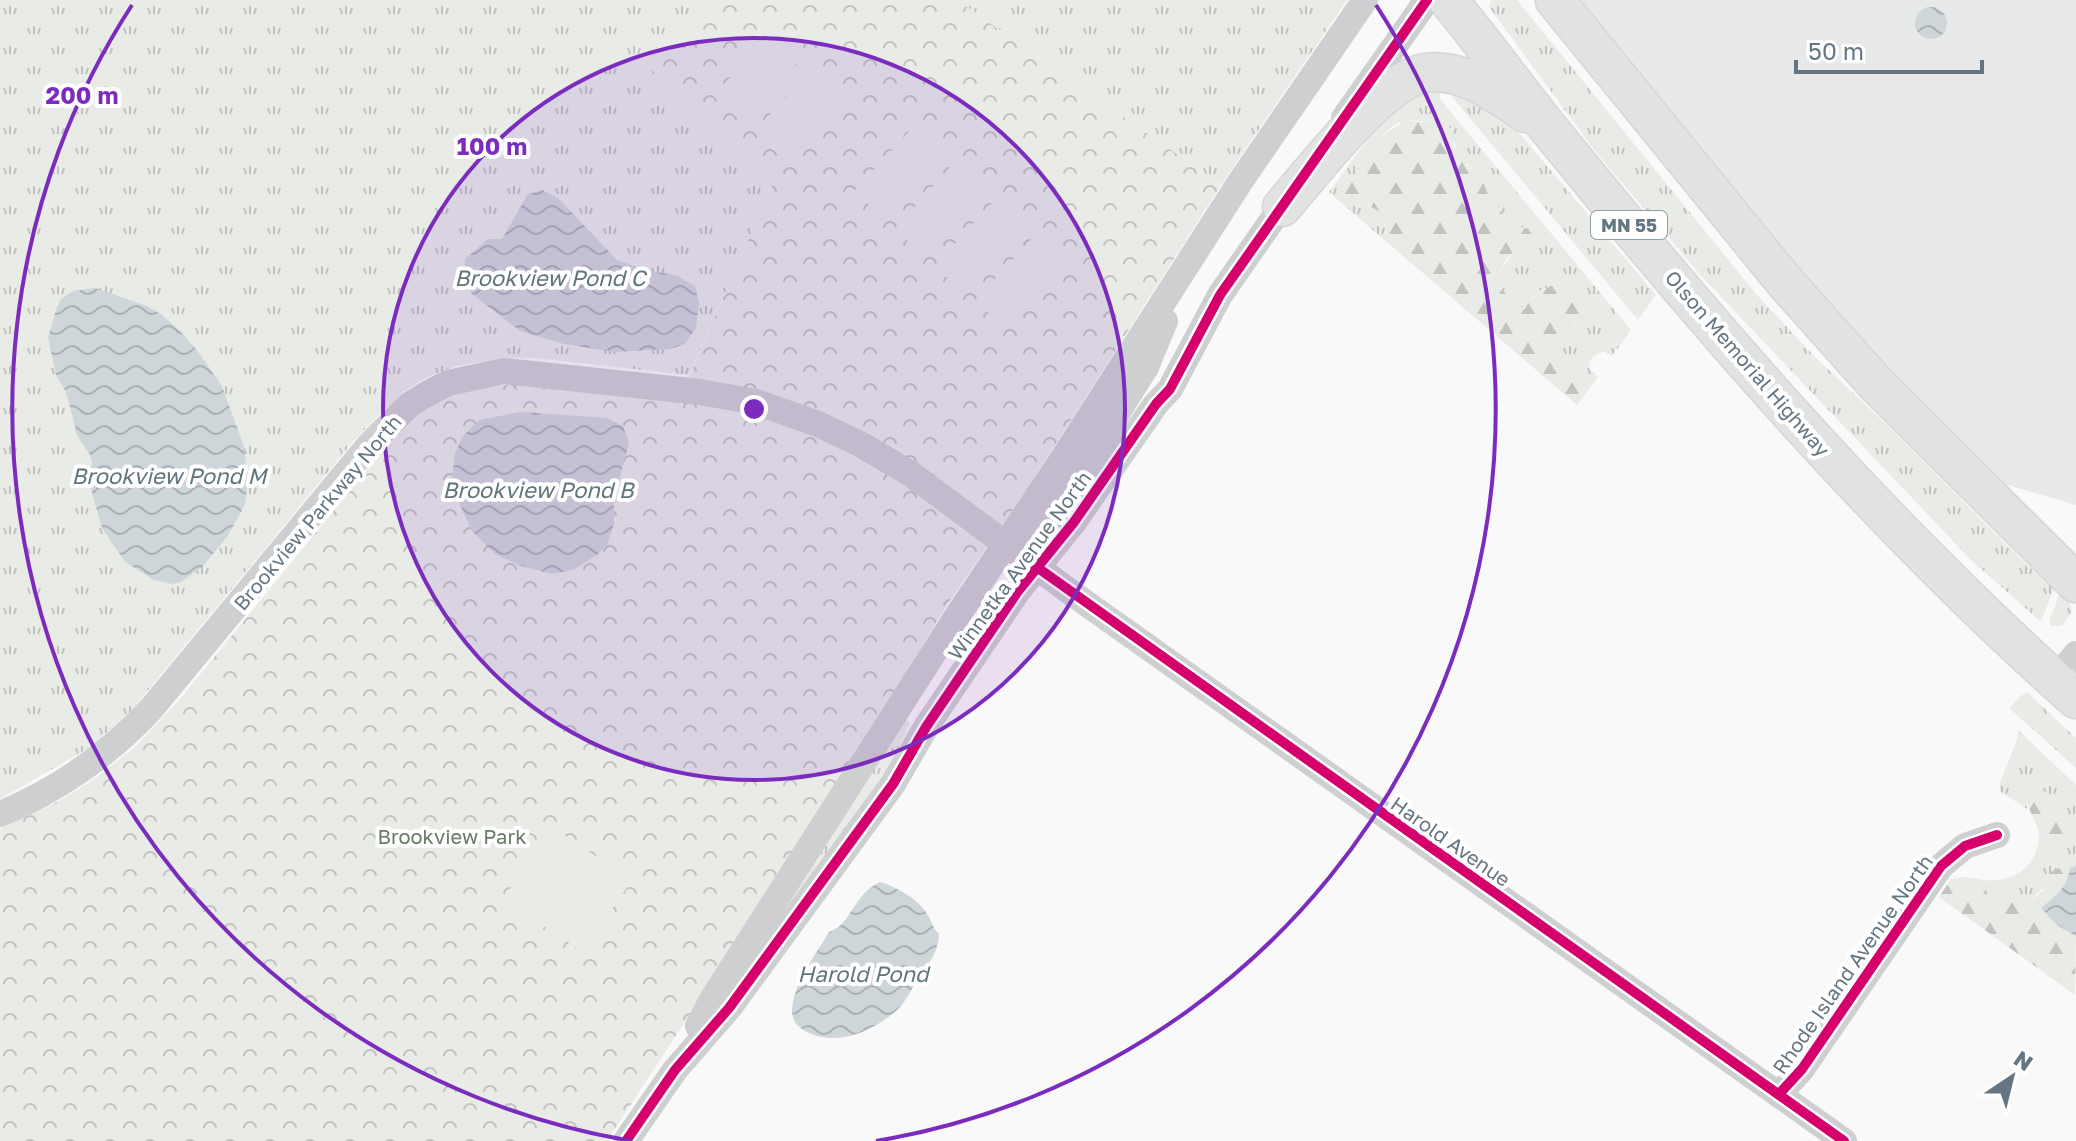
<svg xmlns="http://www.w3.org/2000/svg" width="2076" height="1141" viewBox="0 0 2076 1141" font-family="'Golos Text',sans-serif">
  <defs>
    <pattern id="grass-tufts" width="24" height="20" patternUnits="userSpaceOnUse" patternTransform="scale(2)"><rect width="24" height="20" fill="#e8ebe6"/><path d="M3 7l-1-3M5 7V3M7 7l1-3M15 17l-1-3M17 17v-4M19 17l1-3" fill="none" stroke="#c0c3c0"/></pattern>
    <pattern id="forest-firs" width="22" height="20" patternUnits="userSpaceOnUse" patternTransform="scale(2)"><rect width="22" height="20" fill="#e8ebe6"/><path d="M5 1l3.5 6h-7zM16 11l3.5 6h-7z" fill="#c0c3c0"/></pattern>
    <pattern id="park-crowns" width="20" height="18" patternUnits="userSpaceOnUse" patternTransform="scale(2)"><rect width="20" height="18" fill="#e8ebe6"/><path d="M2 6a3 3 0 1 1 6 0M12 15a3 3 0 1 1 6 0" fill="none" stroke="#c0c3c0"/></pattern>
    <pattern id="water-waves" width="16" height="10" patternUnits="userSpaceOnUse" patternTransform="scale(2)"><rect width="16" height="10" fill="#ced6d9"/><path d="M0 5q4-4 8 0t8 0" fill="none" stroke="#abb2b5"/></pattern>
  </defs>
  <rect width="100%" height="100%" fill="#f9f9f9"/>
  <path fill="#e8e9e9" d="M1578,0H2076V505L1997,482L1837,315Z"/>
  <g fill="url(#grass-tufts)">
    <path d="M0,0H720L640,59L773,183L689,375L535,358H503L456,366L429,376L404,391L357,437L131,711L89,748L0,799Z"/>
    <path d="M957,0H1347L1221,185Z"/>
    <path d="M1491,0H1517L1757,295L1814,356L1890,428L2026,564L2054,588L2041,622L1971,560L1704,279L1595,151L1489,7Z"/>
    <path d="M1432,89L1440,93V99L1631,330L1612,356L1603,351L1593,357L1589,363L1591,371L1598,377L1587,392L1560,362L1551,356V351C1571,338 1574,325 1589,307L1570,281C1552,283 1532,291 1526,309C1511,303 1508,291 1493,284L1491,275L1499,273L1529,230L1509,222C1497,202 1485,199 1482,174C1463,164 1454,153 1453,131L1445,123C1435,123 1414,119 1406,121C1383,124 1365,160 1355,178L1367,205L1392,218V228L1386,230L1382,238L1329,192L1393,105Z"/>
    <path d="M1449,93L1500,110L1656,295L1638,320Z"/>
    <path d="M2060,593L2070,603L2072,611L2062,626H2050V619Z"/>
    <path d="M2028,693L2076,738V768L2009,708L2022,695Z"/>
    <path d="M906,720L910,723L883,780L774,933L768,929Z"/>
    <path d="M2018,730L2076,785V865L2070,868L2066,865L2029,902L2010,897L1998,902L1987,893L1983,880C2014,884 2039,866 2039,833L2052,836L2026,798L2027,809L2000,791V783L2018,737Z"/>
  </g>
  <g fill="url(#forest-firs)">
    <path d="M1405,121L1445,123L1453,131L1454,147L1466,153V165L1482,174C1485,199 1497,202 1509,222L1529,230L1534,238L1524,256L1514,252L1507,258L1499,273L1491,275L1493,284C1508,291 1511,303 1525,309C1533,292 1552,283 1570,281L1589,307L1590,320L1576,323L1567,340L1551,351V356L1560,362L1587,392L1577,405L1382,238L1386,230L1392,228V218L1367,205L1351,204L1342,196L1344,184C1358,175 1362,163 1371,149C1379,137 1393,128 1405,121Z"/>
    <path d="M2041,790C2057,795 2064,806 2070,821L2064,833L2052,836L2039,833C2036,820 2028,811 2026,798Z"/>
    <path d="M2066,865L2070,868L2068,880L2059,894L2057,925L2076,936L2075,995L1939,897L1951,879L1965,877L1983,880L1987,893L1997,902L2010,897L2029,902L2042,892L2049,873Z"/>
  </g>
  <path fill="url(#park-crowns)" d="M720,0H957L1221,185L1027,489L944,609L832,797L607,1141H0V829L61,800L94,779L136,746L180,699L401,428L417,414L449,397L479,387L519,384L678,402L773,183L640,59Z"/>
  <g fill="#e8ebe6">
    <path d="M773,30L803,57L743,123L713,96Z"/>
    <path d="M813,67L843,95L784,160L754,132Z"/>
    <path d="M914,126L944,153L884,219L854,191Z"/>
    <path d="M954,163L984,191L924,256L895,229Z"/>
    <path d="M994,201L1024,228L964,293L934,266Z"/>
    <path d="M1035,235L1064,263L1005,328L975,301Z"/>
    <path d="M552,827L632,880L583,952L503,899Z"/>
  </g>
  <g fill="url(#water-waves)">
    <circle cx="1931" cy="23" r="16"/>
    <path d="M542,190L558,198L617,260L648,271L676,275L695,286L699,303L696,328L685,344L670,349L615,352L564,344L520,331L472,294L463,277L465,259L488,239H502L528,194Z"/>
    <path d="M95,288L147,306L161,314L180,331L196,349L222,386L244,447L248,481L245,504L240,514L227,537L202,567L181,582L171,584L154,580L125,562L102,528L89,482L92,463L90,455L78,437L66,392L56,375L48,337L57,307L61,299L73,291Z"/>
    <path d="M521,412L607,418L623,426L629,443L614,498V524L607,545L597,555L573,570L552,574L521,566L495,554L472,531L451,485L455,454L462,437L479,420Z"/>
    <path d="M2076,865V936L2057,925L2041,908C2056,896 2067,888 2070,868Z"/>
    <path d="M880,882C896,887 915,897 925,911C932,919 931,927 939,934C939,952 925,969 916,983C910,991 906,1001 899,1008C877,1030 838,1047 809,1033C799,1028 792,1022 792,1010C793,984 816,954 829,932C851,926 853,894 880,882Z"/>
  </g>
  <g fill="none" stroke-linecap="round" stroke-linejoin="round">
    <defs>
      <g id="highway">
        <path d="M1448,0C1483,42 1515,87 1549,129C1712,330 1882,527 2076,699"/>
        <path d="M1555,0L1785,282L1877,385L2076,583"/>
        <path d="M1282,207C1312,173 1381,80 1425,73C1462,67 1497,94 1526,113"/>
      </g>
    </defs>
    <use href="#highway" stroke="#d5d6d6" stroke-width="41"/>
    <g stroke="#cecfd0" stroke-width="26">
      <path d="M1344,118L1427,0"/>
      <path d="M1038,568L1032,555L1037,541L1146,367L1165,321"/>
      <path d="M2055,680L2076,654"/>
      <path d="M0,814C58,790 108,755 151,709L369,445L409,405L427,394L448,383L504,371L700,392L756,402L818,424L860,444L911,474L1073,594L1844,1141"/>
      <path d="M698,1026L713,998L956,618L1062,460L1240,182L1365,0"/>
      <path d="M1779,1094L1802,1069L1941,866L1965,846L1997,835"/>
      <path d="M626,1141L675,1070L729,1008L893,784L926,727L1018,591L1074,522L1156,404L1170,389L1220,295L1291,193"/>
    </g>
    <use href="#highway" stroke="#e1e2e2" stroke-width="38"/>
    <defs>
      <g id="cycleway">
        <path d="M1038,568L1844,1141"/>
        <path d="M1779,1094L1802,1069L1941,866L1965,846L1997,835"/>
        <path d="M626,1141L675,1070L729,1008L893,784L926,727L1018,591L1074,522L1156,404L1170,389L1220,295L1427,0"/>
      </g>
    </defs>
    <use href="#cycleway" stroke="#fff" stroke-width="15"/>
    <use href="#cycleway" stroke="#d6006c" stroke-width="10"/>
  </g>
  <circle cx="754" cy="409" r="371" fill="#7b2cbf" fill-opacity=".12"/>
  <g fill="none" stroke="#7b2cbf" stroke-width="4">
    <circle cx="754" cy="409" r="371"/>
    <path d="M632 1141A742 742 0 0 1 132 5M1376 5A742 742 0 0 1 876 1141"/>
  </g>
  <g text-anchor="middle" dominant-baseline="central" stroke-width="8" stroke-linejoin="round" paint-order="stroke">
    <rect fill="#fff" stroke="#939fa8" stroke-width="2" x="1591" y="211" width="76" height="28" rx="6"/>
    <g font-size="18" font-weight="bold" fill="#657683">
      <text x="1629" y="225">MN 55</text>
    </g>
    <g font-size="20" fill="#657683" stroke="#fff">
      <text transform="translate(1748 363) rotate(49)">Olson Memorial Highway</text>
      <text transform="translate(317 512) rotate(-50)">Brookview Parkway North</text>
      <text transform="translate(1019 565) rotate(-54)">Winnetka Avenue North</text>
      <text transform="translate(1451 841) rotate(35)">Harold Avenue</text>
      <text transform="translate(1852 964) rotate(-55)">Rhode Island Avenue North</text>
    </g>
    <g font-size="20" fill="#687a64" stroke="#fff">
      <text x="452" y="836">Brookview Park</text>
    </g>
    <g font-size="22" font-style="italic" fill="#60757c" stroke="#fff">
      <text x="550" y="277">Brookview Pond C</text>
      <text x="169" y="475">Brookview Pond M</text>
      <text x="538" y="489">Brookview Pond B</text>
      <text x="863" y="973">Harold Pond</text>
    </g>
  </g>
  <circle cx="754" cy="409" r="12" fill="#7b2cbf" stroke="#fff" stroke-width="4"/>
  <g font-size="24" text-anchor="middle" font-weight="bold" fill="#7b2cbf" stroke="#fff" stroke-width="8" stroke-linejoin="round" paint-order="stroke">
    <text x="82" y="104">200 m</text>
    <text x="492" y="155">100 m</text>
  </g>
  <g transform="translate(2012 1077) rotate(35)" stroke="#ffffff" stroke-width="6" paint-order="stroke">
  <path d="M0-6L14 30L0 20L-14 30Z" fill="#657683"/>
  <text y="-12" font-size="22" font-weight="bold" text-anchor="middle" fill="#657683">N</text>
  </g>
  <path d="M1796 60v12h186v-12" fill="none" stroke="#657683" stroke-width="4"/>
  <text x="1808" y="60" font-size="24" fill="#657683" stroke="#ffffff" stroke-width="6" paint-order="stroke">50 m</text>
</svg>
